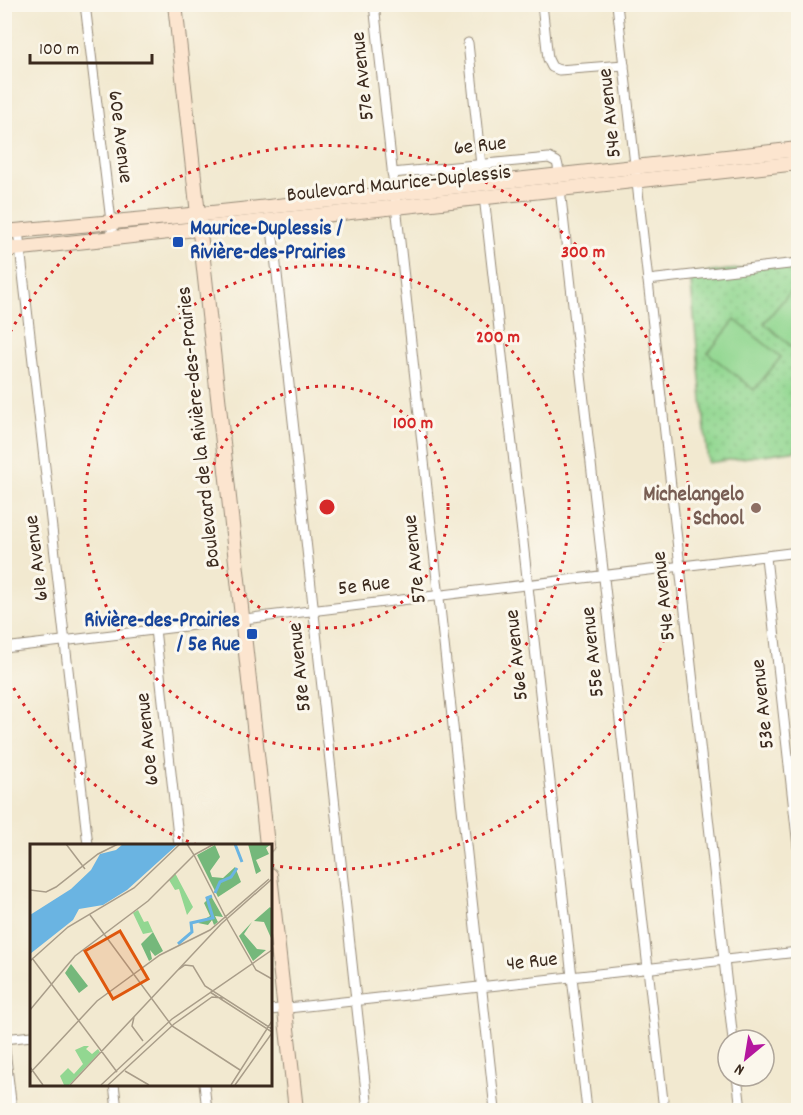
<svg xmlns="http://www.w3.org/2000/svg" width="803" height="1115" viewBox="0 0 803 1115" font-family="Dekko,sans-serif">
  <defs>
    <pattern id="green-dots" width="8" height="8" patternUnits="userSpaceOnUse" patternTransform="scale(1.5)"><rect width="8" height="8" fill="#92d791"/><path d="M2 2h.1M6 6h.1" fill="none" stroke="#7fb97d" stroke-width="1.8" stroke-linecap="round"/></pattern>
  </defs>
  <rect width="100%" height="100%" fill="#fbf7ec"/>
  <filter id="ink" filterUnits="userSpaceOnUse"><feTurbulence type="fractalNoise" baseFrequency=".0167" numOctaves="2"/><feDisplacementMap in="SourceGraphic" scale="12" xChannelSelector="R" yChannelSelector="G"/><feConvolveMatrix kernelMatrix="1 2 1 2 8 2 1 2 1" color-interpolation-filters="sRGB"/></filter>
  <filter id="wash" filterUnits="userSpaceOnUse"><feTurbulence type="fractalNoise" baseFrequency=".008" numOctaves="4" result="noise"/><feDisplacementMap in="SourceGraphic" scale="24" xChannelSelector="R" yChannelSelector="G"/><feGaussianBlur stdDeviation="1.35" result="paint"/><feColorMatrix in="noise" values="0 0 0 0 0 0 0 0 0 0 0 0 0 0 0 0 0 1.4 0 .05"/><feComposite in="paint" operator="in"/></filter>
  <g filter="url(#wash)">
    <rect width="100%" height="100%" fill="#f2e9d0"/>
    <path fill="url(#green-dots)" stroke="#668058" stroke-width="1.5" d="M798,263V450L708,463L690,274Z"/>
    <g fill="#92d791" stroke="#668058" stroke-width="1.5">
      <path d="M795,286L798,289V352L764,323Z"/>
      <path d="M735,320L781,357L754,390L708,353Z"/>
    </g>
  </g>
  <g filter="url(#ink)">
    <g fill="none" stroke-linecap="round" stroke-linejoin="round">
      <defs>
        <g id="street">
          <path d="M85,4L113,238"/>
          <path d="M374,4L495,1110"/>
          <path d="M542,4L548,59L552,67L559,70L624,65"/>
          <path d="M617,4L733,1040"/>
          <path d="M468,43L483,184"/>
          <path d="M392,173L549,158L557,162L560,175"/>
          <path d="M560,189L664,1110"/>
          <path d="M484,196L587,1110"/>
          <path d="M271,219L368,1110"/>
          <path d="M18,230L88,845"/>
          <path d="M648,280L798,263"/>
          <path d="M766,557L798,847"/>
          <path d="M155,629L179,845"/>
          <path d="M4,648L798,552"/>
          <path d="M270,1010L798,952"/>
          <path d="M4,1039L32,1036"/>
          <path d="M4,1041L12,1110"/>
          <path d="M737,1076L741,1110"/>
          <path d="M114,1084L117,1110"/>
          <path d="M204,1084L207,1110"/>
        </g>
        <g id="secondary">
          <path d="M175,4L267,845"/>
          <path d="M4,232L212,213L798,149"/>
          <path d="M4,250L798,163"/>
          <path d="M270,875L296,1110"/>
        </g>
      </defs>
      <use href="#street" stroke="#968a77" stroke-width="11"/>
      <use href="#secondary" stroke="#968a77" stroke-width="16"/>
      <use href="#street" stroke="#fff" stroke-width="9"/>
      <use href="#secondary" stroke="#fce5cf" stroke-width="14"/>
    </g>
  </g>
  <g fill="none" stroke="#d62828" stroke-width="3" stroke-dasharray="3 6">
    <circle cx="327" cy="507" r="121"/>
    <circle cx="327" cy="507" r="242"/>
    <path d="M197 845A362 362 0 0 1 6 674M6 340A362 362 0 1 1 270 865"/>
  </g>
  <g fill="#1a4fb4" stroke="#fbf7ec" stroke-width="2">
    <rect x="172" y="236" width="12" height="12" rx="3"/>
    <rect x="246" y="628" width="12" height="12" rx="3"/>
  </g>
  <circle fill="#8d6e63" stroke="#fbf7ec" stroke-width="2" cx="756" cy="508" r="6"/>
  <g text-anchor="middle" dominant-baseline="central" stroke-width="6" stroke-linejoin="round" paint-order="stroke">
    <g font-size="21" fill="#3b2a1e" stroke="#fbf7ec">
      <text transform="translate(364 76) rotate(-96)">57e Avenue</text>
      <text transform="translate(611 113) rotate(-96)">54e Avenue</text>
      <text transform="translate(119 137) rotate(83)">60e Avenue</text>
      <text transform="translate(480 147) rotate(-6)">6e Rue</text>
      <text transform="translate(399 185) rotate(-6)">Boulevard Maurice-Duplessis</text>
      <text transform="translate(200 427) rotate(-96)">Boulevard de la Rivière-des-Prairies</text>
      <text transform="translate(38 558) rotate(-97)">61e Avenue</text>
      <text transform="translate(416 559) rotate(-96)">57e Avenue</text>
      <text transform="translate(364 587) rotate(-7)">5e Rue</text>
      <text transform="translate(665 596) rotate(-96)">54e Avenue</text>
      <text transform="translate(594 652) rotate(-96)">55e Avenue</text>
      <text transform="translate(518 655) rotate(-96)">56e Avenue</text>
      <text transform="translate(301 667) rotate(-96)">58e Avenue</text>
      <text transform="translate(764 704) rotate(-96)">53e Avenue</text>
      <text transform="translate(149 739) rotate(-96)">60e Avenue</text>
      <text transform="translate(532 963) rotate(-6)">4e Rue</text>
    </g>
    <g font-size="21" font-weight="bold" fill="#164399" stroke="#fbf7ec" text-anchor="start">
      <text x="190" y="230">Maurice-Duplessis /<tspan x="190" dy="24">Rivière-des-Prairies</tspan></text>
      <text x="240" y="622" text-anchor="end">Rivière-des-Prairies<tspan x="240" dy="24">/ 5e Rue</tspan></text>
    </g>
    <g font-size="21" font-weight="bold" fill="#785e54" stroke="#fbf7ec" text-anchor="end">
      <text x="744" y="496">Michelangelo<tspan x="744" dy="24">School</tspan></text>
    </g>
  </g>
  <g transform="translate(30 844)">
    <rect width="242" height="242" fill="#f2e9d0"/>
    <path d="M145,29L163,63L157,71L149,45L145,46L139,36ZM108,66L114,78L118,77L123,88L113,90L103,69ZM54,202H59L56,205L62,210L68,205L70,208L39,241H34L30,232L38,224L44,230L53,220L45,206Z" fill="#92d791"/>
    <path d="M218,0H241L236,4L239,10L226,16L231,27L226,30ZM185,1L190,13L180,27L182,33L193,34L205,23L211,38L188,53L167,11ZM181,52L193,73L185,72L188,78L184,81L182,76L178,81L168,79L180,72L174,59ZM240,63L242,65L241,94L234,78L224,77ZM222,78L214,90L227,105L236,106L223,117L209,92ZM123,88L133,107L125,112L120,106L122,115L119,117L111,100ZM41,120L58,142L49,149L35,129Z" fill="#75b87b"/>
    <path d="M93,0H148L97,46L73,61L49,65L43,76L0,110V71L41,45L61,26L70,10L86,6Z" fill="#6ab4e2"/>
    <path fill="none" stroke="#6ab4e2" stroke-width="3" d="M205,0L212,18M185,49L190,38L201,33L207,24M148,100L162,88L161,79L183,74L177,54L182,52"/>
    <path fill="none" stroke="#a99d89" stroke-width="1.5" d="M36,0L55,25M157,0L164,11L184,0M164,11L195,72M0,46L16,48L26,43L68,10L88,0M194,70L226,126L242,135M60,71L142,182L210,226M2,114L87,228M0,117L38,83L104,44L150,0M148,126L155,121L163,122L175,142L242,185M180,148L242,188M0,166L45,112L118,57L164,11M104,173L102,182L113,197M0,223L13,241M95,227L119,241M0,229L67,157L130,111L180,86L239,35M40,241L191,80L242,35M71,241L142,175L242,106M78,241L144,180L182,153L193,154M201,241L242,177M205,241L242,189"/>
    <path fill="#df570d" fill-opacity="0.15" stroke="#df570d" stroke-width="3" d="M90,87L118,135L83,155L55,107Z"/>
    <rect width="242" height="242" fill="none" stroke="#3b2a1e" stroke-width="3"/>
  </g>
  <circle cx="327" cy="507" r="9" fill="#d62828" stroke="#fbf7ec" stroke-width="3"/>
  <g font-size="18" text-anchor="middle" font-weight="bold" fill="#d62828" stroke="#fbf7ec" stroke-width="6" stroke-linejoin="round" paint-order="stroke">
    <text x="583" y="257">300 m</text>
    <text x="498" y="342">200 m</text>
    <text x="413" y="428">100 m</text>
  </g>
  <rect width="803" height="1115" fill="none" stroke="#fbf7ec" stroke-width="24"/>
  <g transform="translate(746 1058) rotate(210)"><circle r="28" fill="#fbf7ec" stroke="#aea59a" stroke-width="1.5"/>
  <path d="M0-4.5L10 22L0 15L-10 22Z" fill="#b5179e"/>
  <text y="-9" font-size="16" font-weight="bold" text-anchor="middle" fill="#3b2a1e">N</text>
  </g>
  <path d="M30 54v9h122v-9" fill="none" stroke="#3b2a1e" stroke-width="3"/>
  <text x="39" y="54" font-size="18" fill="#3b2a1e" stroke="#fbf7ec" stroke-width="4.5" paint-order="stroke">100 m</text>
</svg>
